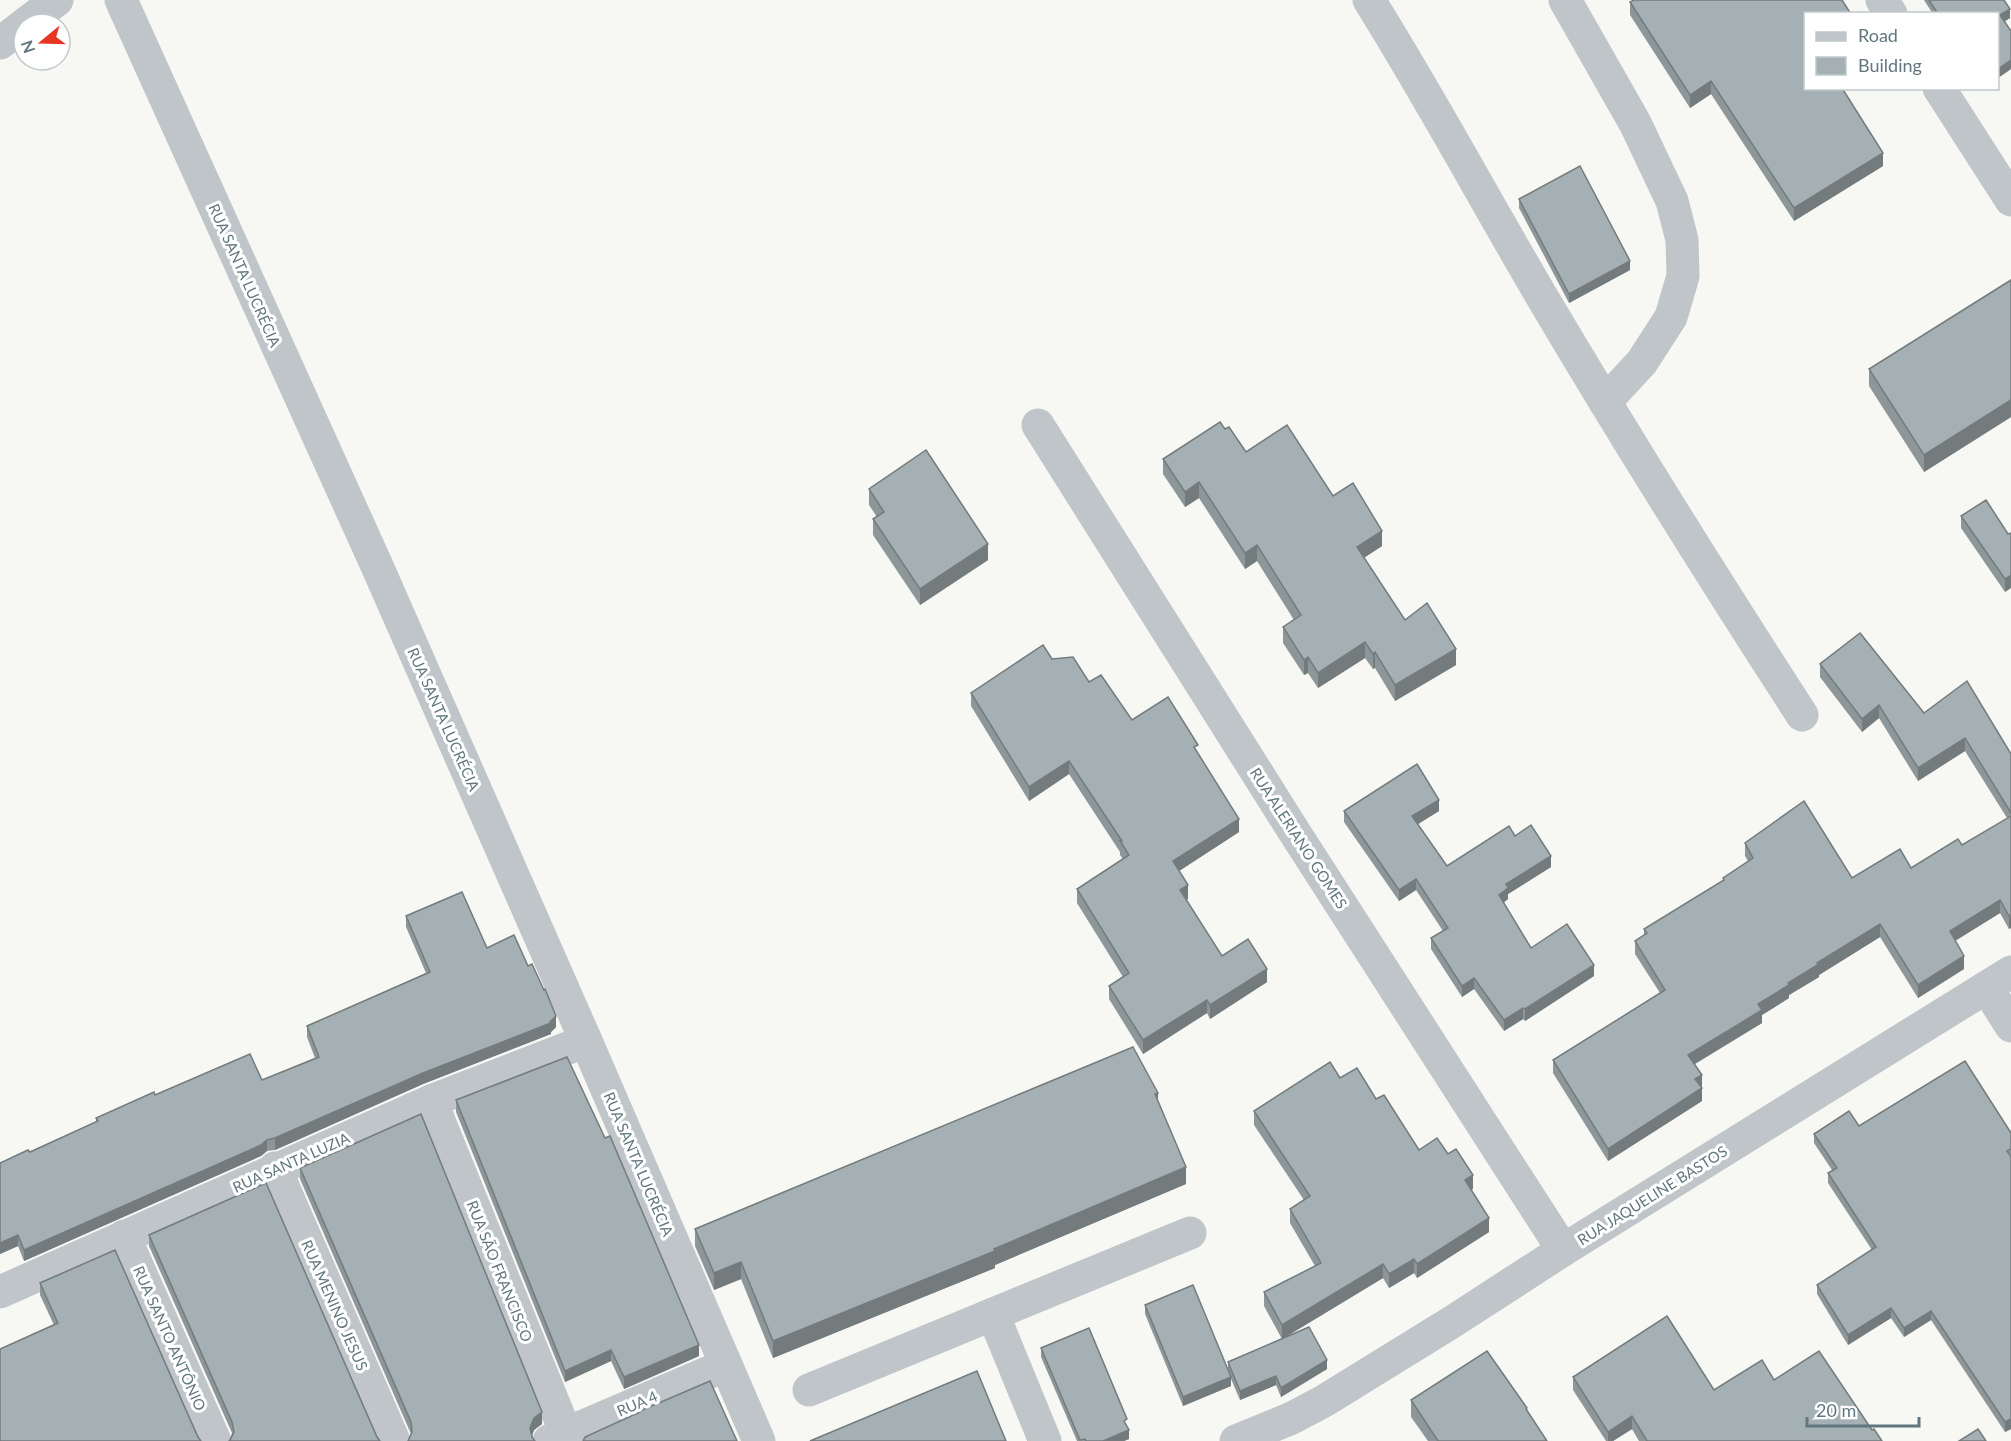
<svg xmlns="http://www.w3.org/2000/svg" width="2011" height="1441" viewBox="0 0 2011 1441" font-family="Lato,sans-serif">
  <rect width="100%" height="100%" fill="#f7f7f4"/>
  <g fill="none" stroke-linecap="round" stroke-linejoin="round">
    <g stroke="#bfc5c8" stroke-width="33">
      <path d="M121,0L377,566L586,1041L759,1441"/>
      <path d="M1369,0C1431,99 1486,202 1545,302C1628,442 1714,579 1802,715"/>
      <path d="M1565,0L1635,123L1672,201L1682,240L1683,276L1671,317L1642,362L1605,402"/>
      <path d="M1882,0L1891,14"/>
      <path d="M25,24L57,0"/>
      <path d="M0,43L24,25"/>
      <path d="M1939,88L2011,200"/>
      <path d="M1038,425L1295,833L1563,1250"/>
      <path d="M1987,988L2011,1026"/>
      <path d="M431,1101L569,1441"/>
      <path d="M275,1168L394,1441"/>
      <path d="M124,1236L215,1441"/>
      <path d="M0,1292L431,1101L586,1041"/>
      <path d="M993,1314L1045,1441"/>
      <path d="M809,1390L1190,1233"/>
      <path d="M549,1441L726,1365"/>
      <path d="M1236,1441L1292,1418L1324,1401L1452,1322L1563,1250L2011,972"/>
    </g>
  </g>
  <g fill="#8d979a">
    <path d="M1924,0H2004L2010,18L2005,21L2011,69L1998,78V14H1933Z"/>
    <path d="M1630,2L1806,88L1883,166L1794,221L1711,94L1690,108L1630,15Z"/>
    <path d="M1519,199L1630,270L1569,303L1519,208Z"/>
    <path d="M2011,280V417L1924,472L1869,386V369Z"/>
    <path d="M1225,429L1246,452L1333,496L1382,546L1364,558L1405,620L1456,665L1395,701L1375,668L1373,669L1365,658L1318,688L1308,673L1304,675L1283,643V627L1294,620L1257,561L1245,569L1199,498L1185,507L1163,474V459Z"/>
    <path d="M869,489L988,560L920,605L873,535V519L877,517L869,505Z"/>
    <path d="M1961,516L2008,534L2005,592L1961,528Z"/>
    <path d="M1052,659L1089,682L1132,720L1198,753L1239,832L1179,871L1188,899L1186,900L1222,956L1267,982L1210,1019L1207,1013L1143,1054L1109,999V986L1123,977L1077,903V889L1123,859L1120,855V852L1069,774L1029,801L971,706V693Z"/>
    <path d="M1820,664L2011,754V928L2009,929L2000,913L1955,941L1964,969L1918,998L1880,937L1819,975V977L1789,995V998L1762,1015V1023L1695,1064L1702,1087V1101L1608,1161L1553,1073V1060L1660,993L1635,954V941L1644,935V929L1723,881V878L1748,861L1745,856V843L1852,878L1911,868L1962,845L2007,818L1965,751L1918,781L1879,718L1862,732L1820,677Z"/>
    <path d="M1344,811H1439L1417,824L1447,866L1515,836L1551,867L1508,894V899L1503,903L1531,948L1594,976L1525,1021L1523,1019L1504,1031L1474,989L1462,997L1431,949V938L1443,931L1416,890L1399,901L1344,822Z"/>
    <path d="M406,916L528,966L556,1027L551,1032V1034L423,1084L275,1150L267,1151L261,1156L24,1261L18,1246L0,1254L30,1152L96,1122V1118L155,1095L262,1080L315,1058L307,1037V1026L426,973L406,927Z"/>
    <path d="M1340,1078L1376,1099L1419,1150L1448,1154L1473,1189L1471,1190L1489,1232L1417,1278L1414,1273L1389,1288L1383,1278L1284,1338L1327,1369L1281,1397L1276,1385L1240,1400L1231,1379V1386L1183,1406L1145,1314V1305L1228,1369V1362L1282,1339L1264,1306V1292L1315,1266L1290,1223V1209L1304,1200L1254,1125V1111Z"/>
    <path d="M456,1100L699,1356L624,1389L611,1361L565,1382L456,1112Z"/>
    <path d="M1158,1103L1186,1184L995,1265V1268L773,1358L741,1279L714,1290L695,1246V1229Z"/>
    <path d="M1859,1126L2011,1133V1429L2005,1432L1931,1320L1904,1337L1891,1318L1848,1345L1817,1294V1285L1872,1250L1828,1183V1173L1832,1170L1814,1143V1134Z"/>
    <path d="M300,1168L542,1424L534,1430L532,1437L409,1440L411,1434L300,1179Z"/>
    <path d="M149,1235L377,1437L230,1440L232,1433L149,1246Z"/>
    <path d="M40,1283L198,1437L54,1325L40,1295Z"/>
    <path d="M1041,1348L1127,1428L1129,1439L1124,1441H1077L1041,1357Z"/>
    <path d="M1573,1377L1714,1390L1774,1380L1872,1430L1882,1441H1639L1632,1429L1613,1441H1606L1573,1390Z"/>
    <path d="M1411,1400L1527,1411L1547,1441H1428L1411,1417Z"/>
  </g>
  <g fill="#737b7d">
    <path d="M2010,9V18L2000,24V15Z"/>
    <path d="M2011,60V69L1998,78V69Z"/>
    <path d="M1711,81V94L1690,108V95Z"/>
    <path d="M1883,153V166L1794,221V208Z"/>
    <path d="M1630,261V270L1569,303V294Z"/>
    <path d="M2011,400V417L1924,472V455Z"/>
    <path d="M1199,482V498L1185,507V492Z"/>
    <path d="M1382,531V546L1357,562V547Z"/>
    <path d="M988,544V560L920,605V589Z"/>
    <path d="M1257,545V561L1245,569V553Z"/>
    <path d="M2011,575V588L2005,592V579Z"/>
    <path d="M1365,642V658L1318,688V673Z"/>
    <path d="M1456,649V665L1395,701V685Z"/>
    <path d="M1375,652V668L1373,669V654Z"/>
    <path d="M1308,657V673L1304,675V660Z"/>
    <path d="M1879,705V718L1862,732V719Z"/>
    <path d="M1965,738V751L1918,781V768Z"/>
    <path d="M1069,761V774L1029,801V787Z"/>
    <path d="M1439,800V811L1412,828V816Z"/>
    <path d="M1239,819V832L1173,875V861Z"/>
    <path d="M1551,856V867L1508,894V899L1499,906V895L1506,884Z"/>
    <path d="M1416,879V890L1399,901V890Z"/>
    <path d="M1188,885V899L1180,904V890Z"/>
    <path d="M2000,900V913L1950,944V931Z"/>
    <path d="M2011,915V928L2009,929V916Z"/>
    <path d="M1880,924V937L1819,975V977L1789,995V998L1762,1015V1023L1688,1068V1055L1758,1004L1817,963Z"/>
    <path d="M1964,956V969L1918,998V985Z"/>
    <path d="M1594,965V976L1525,1021V1009Z"/>
    <path d="M1267,969V982L1210,1019V1005Z"/>
    <path d="M1474,978V989L1462,997V986Z"/>
    <path d="M1207,1000V1013L1143,1054V1040Z"/>
    <path d="M1523,1008V1019L1504,1031V1020Z"/>
    <path d="M556,1016V1027L551,1032V1034L423,1084L275,1150V1138L423,1073L550,1022Z"/>
    <path d="M1702,1075V1087L1695,1079Z"/>
    <path d="M1702,1088V1101L1608,1161V1149Z"/>
    <path d="M1158,1093V1110L1155,1094Z"/>
    <path d="M267,1140V1151L261,1156L24,1261V1250Z"/>
    <path d="M1186,1167V1184L995,1265V1268L773,1358V1341Z"/>
    <path d="M1473,1175V1189L1465,1193V1180Z"/>
    <path d="M1489,1218V1232L1417,1278V1264Z"/>
    <path d="M18,1235V1246L0,1254V1243Z"/>
    <path d="M1414,1259V1273L1389,1288V1274Z"/>
    <path d="M741,1262V1279L714,1290V1273Z"/>
    <path d="M1383,1264V1278L1282,1339V1325Z"/>
    <path d="M1891,1308V1318L1848,1345V1335Z"/>
    <path d="M1931,1311V1320L1904,1337V1328Z"/>
    <path d="M699,1345V1356L624,1389V1377Z"/>
    <path d="M611,1350V1361L565,1382V1371Z"/>
    <path d="M1327,1360V1369L1281,1397V1388Z"/>
    <path d="M1276,1376V1385L1240,1400V1391Z"/>
    <path d="M1231,1377V1386L1183,1406V1397Z"/>
    <path d="M542,1412V1424L534,1430L530,1439V1428L534,1418Z"/>
    <path d="M1632,1416V1429L1613,1441H1608V1432Z"/>
    <path d="M2011,1419V1429L2005,1432V1422Z"/>
    <path d="M1129,1430V1439L1124,1441H1103Z"/>
  </g>
  <g fill="#a4b0b3" stroke="#737b7d" stroke-width="1.5">
    <path d="M1634,0H1842L1851,14H1806V88H1842L1883,153L1794,208L1711,81L1690,95L1630,2Z"/>
    <path d="M1929,0H2004L2010,9L2000,15L2011,31V60L1998,69V14H1938Z"/>
    <path d="M1580,166L1630,261L1569,294L1519,199Z"/>
    <path d="M2011,280V400L1924,455L1869,369Z"/>
    <path d="M1220,422L1225,429L1229,427L1246,452L1287,425L1333,496L1353,483L1382,531L1357,547L1405,620L1427,603L1456,649L1395,685L1375,652L1373,654L1365,642L1318,673L1308,657L1304,660L1283,627L1301,615L1257,545L1245,553L1199,482L1185,492L1163,459Z"/>
    <path d="M926,450L988,544L920,589L873,519L884,512L869,489Z"/>
    <path d="M1986,500L2008,534L2011,533V575L2005,579L1961,516Z"/>
    <path d="M1860,633L1924,713L1967,681L2011,754V813L1965,738L1918,768L1879,705L1862,719L1820,664Z"/>
    <path d="M1043,645L1052,659L1073,657L1089,682L1101,675L1132,720L1168,697L1198,745L1194,747L1239,819L1173,861L1188,885L1180,890L1222,956L1248,939L1267,969L1210,1005L1207,1000L1143,1040L1109,986L1129,973L1077,889L1129,855L1120,841H1122L1069,761L1029,787L971,693Z"/>
    <path d="M1417,764L1439,800L1412,816L1447,866L1509,826L1515,836L1531,825L1551,856L1506,884L1508,888L1499,895L1531,948L1567,924L1594,965L1525,1009L1523,1008L1504,1020L1474,978L1462,986L1431,938L1448,928L1416,879L1399,890L1344,811Z"/>
    <path d="M1804,801L1852,878L1900,849L1911,868L1958,839L1962,845L2011,816V915L2009,916L2000,900L1950,931L1964,956L1918,985L1880,924L1817,963L1819,964L1788,983L1789,985L1758,1004L1762,1010L1688,1055L1702,1075L1695,1079L1702,1088L1608,1149L1553,1060L1665,990L1635,941L1647,933L1644,929L1724,880L1723,878L1753,858L1745,843Z"/>
    <path d="M462,892L487,948L514,935L528,966L532,964L544,990L545,989L556,1016L550,1022L551,1023L423,1073L275,1138L267,1140L261,1145L24,1250L18,1235L0,1243V1163L28,1150L30,1152L98,1121L96,1118L154,1092L155,1095L250,1054L262,1080L319,1057L307,1026L430,972L406,916Z"/>
    <path d="M1133,1047L1158,1093L1155,1094L1186,1167L994,1249L995,1251L773,1341L741,1262L714,1273L695,1229Z"/>
    <path d="M567,1057L605,1138L610,1136L699,1345L624,1377L611,1350L565,1371L456,1100Z"/>
    <path d="M1965,1061L2011,1133V1149L2007,1151L2011,1157V1419L2005,1422L1931,1311L1904,1328L1891,1308L1848,1335L1817,1285L1876,1247L1828,1173L1837,1168L1814,1134L1849,1111L1859,1126Z"/>
    <path d="M1330,1062L1340,1078L1357,1068L1376,1099L1384,1095L1419,1150L1437,1138L1448,1154L1456,1149L1473,1175L1465,1180L1489,1218L1417,1264L1414,1259L1389,1274L1383,1264L1282,1325L1264,1292L1321,1263L1290,1209L1310,1196L1254,1111Z"/>
    <path d="M421,1114L542,1412L534,1418L530,1428L532,1437L535,1441H408L412,1432L411,1422L300,1168Z"/>
    <path d="M266,1183L377,1437L380,1441H229L230,1440L234,1432L232,1422L149,1235Z"/>
    <path d="M115,1250L198,1437L201,1441H0V1349L58,1323L40,1283Z"/>
    <path d="M1193,1285L1231,1377L1183,1397L1145,1305Z"/>
    <path d="M1667,1316L1714,1390L1762,1360L1774,1380L1819,1351L1872,1430L1874,1429L1882,1441H1647L1632,1416L1608,1432L1573,1377Z"/>
    <path d="M1309,1327L1327,1360L1281,1388L1276,1376L1240,1391L1228,1362Z"/>
    <path d="M1089,1328L1127,1419L1124,1421L1129,1430L1103,1441H1086L1085,1439L1080,1440L1041,1348Z"/>
    <path d="M1487,1351L1527,1408L1526,1409L1547,1441H1438L1411,1400Z"/>
    <path d="M977,1371L1006,1441H810Z"/>
    <path d="M710,1381L737,1441H583L585,1437L640,1412V1411Z"/>
    <path d="M1978,1429L1986,1441H1959Z"/>
  </g>
  <g text-anchor="middle" dominant-baseline="central" stroke-width="6" stroke-linejoin="round" paint-order="stroke">
    <g font-size="15" fill="#61777f" stroke="#fff">
      <text transform="translate(245 275) rotate(66)">RUA SANTA LUCRÉCIA</text>
      <text transform="translate(444 719) rotate(66)">RUA SANTA LUCRÉCIA</text>
      <text transform="translate(1299 838) rotate(57)">RUA ALERIANO GOMES</text>
      <text transform="translate(291 1162) rotate(-24)">RUA SANTA LUZIA</text>
      <text transform="translate(639 1164) rotate(67)">RUA SANTA LUCRÉCIA</text>
      <text transform="translate(1652 1195) rotate(-32)">RUA JAQUELINE BASTOS</text>
      <text transform="translate(500 1271) rotate(68)">RUA SÃO FRANCISCO</text>
      <text transform="translate(335 1305) rotate(66)">RUA MENINO JESUS</text>
      <text transform="translate(170 1338) rotate(66)">RUA SANTO ANTÔNIO</text>
      <text transform="translate(637 1403) rotate(-23)">RUA 4</text>
    </g>
  </g>
  <rect x="1804" y="12" width="195" height="78" fill="#ffffff" stroke="#c0c9cc" stroke-width="1.5"/>
  <rect x="1816" y="32" width="30" height="9" fill="#bfc5c8" stroke="#c0c9cc" stroke-width="1.5"/>
  <text x="1858" y="42" font-size="18" fill="#61777f">Road</text>
  <rect x="1816" y="57" width="30" height="18" fill="#a4b0b3" stroke="#c0c9cc" stroke-width="1.5"/>
  <text x="1858" y="72" font-size="18" fill="#61777f">Building</text>
  <g transform="translate(42 42) rotate(251)"><circle r="28" fill="#ffffff" stroke="#c0c9cc" stroke-width="1.5"/>
  <path d="M0-4.5L10 22L0 15L-10 22Z" fill="#e63725"/>
  <text y="-9" font-size="16" font-weight="bold" text-anchor="middle" fill="#61777f">N</text>
  </g>
  <path d="M1807 1417v9h112v-9" fill="none" stroke="#61777f" stroke-width="3"/>
  <text x="1816" y="1417" font-size="18" fill="#61777f" stroke="#ffffff" stroke-width="4.5" paint-order="stroke">20 m</text>
</svg>
